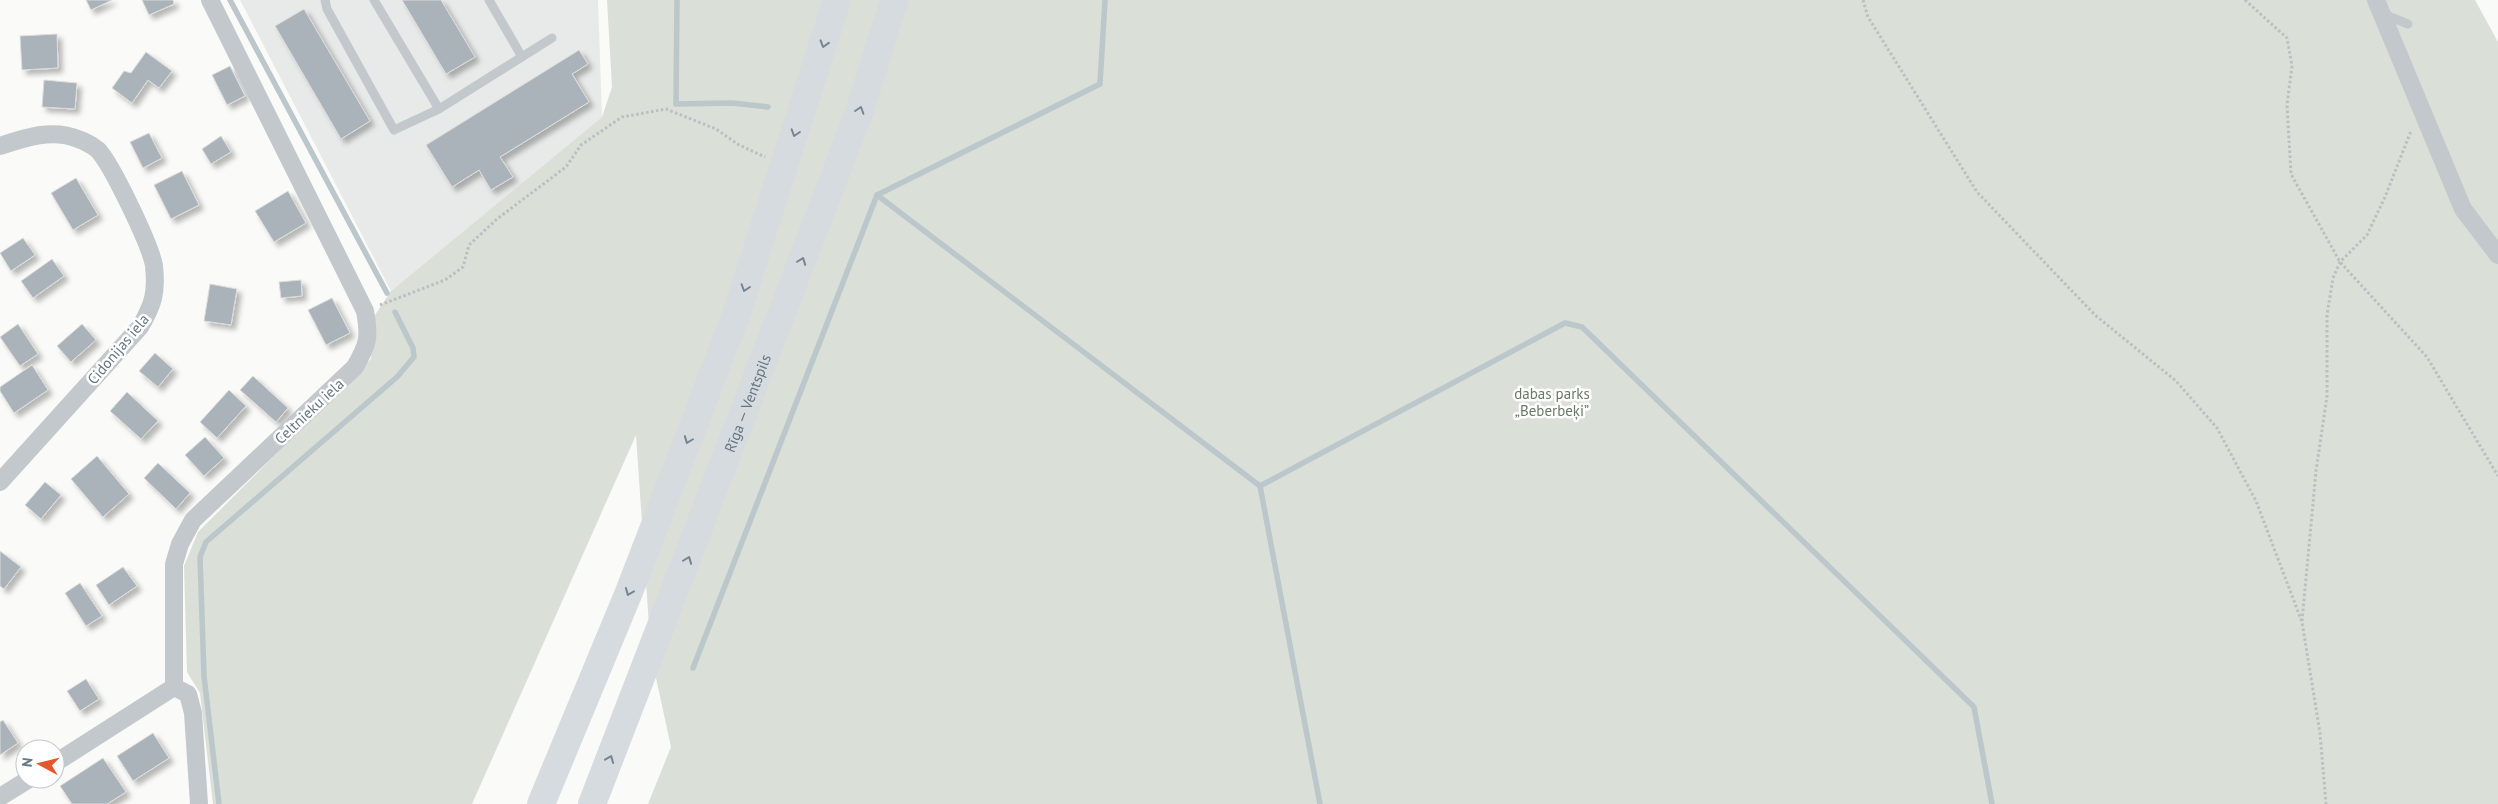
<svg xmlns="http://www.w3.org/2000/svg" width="2498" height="804" viewBox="0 0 2498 804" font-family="'PT Sans',sans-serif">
  <defs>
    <filter id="shadow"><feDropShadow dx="4.5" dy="4.5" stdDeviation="2.5" flood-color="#0004"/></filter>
  </defs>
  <rect width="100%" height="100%" fill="#fafaf8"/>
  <path fill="#e8e9e9" d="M240,0H598L602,117L391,291Z"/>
  <path fill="#dadfd7" d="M607,0H2475L2498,42V804H648L671,747L651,655L636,435L472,804H213L200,693L187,672L184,566L198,532L371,359L373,318L391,291L602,117L612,87Z"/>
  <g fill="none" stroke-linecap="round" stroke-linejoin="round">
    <g stroke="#bbc7cb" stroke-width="5.5">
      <path d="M230,0L387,293"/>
      <path d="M677,0L676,104L732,103L768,107"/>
      <path d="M877,195L1260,486L1320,804"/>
      <path d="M1260,486L1565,323L1582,327L1974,707L1992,804"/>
      <path d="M693,668L877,195L1100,84L1105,0"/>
      <path d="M219,804L204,676L200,557L206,542L397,377L414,357L413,348L395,312"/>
    </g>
  </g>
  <g fill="#aab3b9" stroke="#dcdcda" filter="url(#shadow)">
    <path d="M86,0H112L91,10Z"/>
    <path d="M142,0H173L174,4L149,15Z"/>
    <path d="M402,0H441L475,57L446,74Z"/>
    <path d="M304,9L370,121L341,139L275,26Z"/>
    <path d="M57,34L58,68L22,70L20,36Z"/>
    <path d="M579,50L588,64L572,74L589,102L500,157L513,177L491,190L479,170L452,187L426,145Z"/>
    <path d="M146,52L172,71L159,88L148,80L132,103L112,88L124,71L131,73Z"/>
    <path d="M230,66L245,96L227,105L212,75Z"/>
    <path d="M44,80L77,83L75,109L42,107Z"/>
    <path d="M149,133L162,158L143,168L130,142Z"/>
    <path d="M221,136L231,152L211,164L202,149Z"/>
    <path d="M182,171L199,205L171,219L154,185Z"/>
    <path d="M76,178L98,215L73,230L51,193Z"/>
    <path d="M288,191L306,223L274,242L255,211Z"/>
    <path d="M23,238L35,255L11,271L0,253Z"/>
    <path d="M52,259L64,276L33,298L21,281Z"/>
    <path d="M301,280L302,296L281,298L279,282Z"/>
    <path d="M210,284L237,289L231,325L204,321Z"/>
    <path d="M332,298L350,333L326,345L308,310Z"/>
    <path d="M18,324L38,354L20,366L0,337Z"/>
    <path d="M82,324L96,340L71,362L57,346Z"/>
    <path d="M155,353L173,369L158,387L139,371Z"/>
    <path d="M32,365L48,390L14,413L0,391V387Z"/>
    <path d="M253,376L288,408L276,422L240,390Z"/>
    <path d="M229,390L246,406L217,438L200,422Z"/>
    <path d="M127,392L158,421L141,439L110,411Z"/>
    <path d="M205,437L224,458L204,476L185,455Z"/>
    <path d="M97,456L129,494L103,517L71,479Z"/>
    <path d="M158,463L190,493L176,509L144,478Z"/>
    <path d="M45,482L61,495L41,519L25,505Z"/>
    <path d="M0,551L21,567L4,589L0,586Z"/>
    <path d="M123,567L137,586L109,605L96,585Z"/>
    <path d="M80,583L102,616L86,626L65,593Z"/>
    <path d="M86,679L99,699L80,711L67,691Z"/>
    <path d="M3,720L18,743L0,755V722Z"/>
    <path d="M153,733L169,758L133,781L117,756Z"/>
    <path d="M103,758L126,792L107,804H72L60,786Z"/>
  </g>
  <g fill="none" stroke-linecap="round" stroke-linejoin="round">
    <g stroke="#bbbfc2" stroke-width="3" stroke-dasharray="2.5 2.5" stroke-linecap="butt">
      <path d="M1863,0L1868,17L1977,192L2095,315L2176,381L2217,428L2256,501L2302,622L2320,733L2326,804"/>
      <path d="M2245,0L2287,38L2292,66L2287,105L2291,174L2340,262L2427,357L2498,476"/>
      <path d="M380,305L445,280L463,267L469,245L497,219L566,167L581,145L622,117L666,109L716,129L739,145L765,157"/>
      <path d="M2302,621L2316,471L2327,396V315L2333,278L2340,262L2367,235L2385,197L2411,131"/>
    </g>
    <g stroke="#c3c8cc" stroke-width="9">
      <path d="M325,0L327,9L394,130L439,109"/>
      <path d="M374,0L439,109L552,38"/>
      <path d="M489,0L522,57"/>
      <path d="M2383,14L2408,24"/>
    </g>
    <g stroke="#c3c8cc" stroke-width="18">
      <path d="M2376,0L2463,209L2498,255"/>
      <path d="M0,146C24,138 53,128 78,139C84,141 93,146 98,150C112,165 151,246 154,266C157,293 153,305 140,327L0,482"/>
      <path d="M174,687L188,694L193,713L199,804"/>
      <path d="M55,763L174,687V564L180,544L193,520L355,367C368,344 370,338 365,311L210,0"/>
      <path d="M0,797L29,779"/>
    </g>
    <g stroke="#d6dbdf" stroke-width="28">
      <path d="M541,804L629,592L736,315L837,0"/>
      <path id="s1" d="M592,804L859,113L894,0"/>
    </g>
  </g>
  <defs><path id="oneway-chevron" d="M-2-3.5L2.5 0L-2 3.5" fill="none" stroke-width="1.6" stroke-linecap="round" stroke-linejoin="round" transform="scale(1.25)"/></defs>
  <g stroke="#768591">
    <use href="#oneway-chevron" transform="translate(824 44) rotate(107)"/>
    <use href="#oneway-chevron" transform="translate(860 110) rotate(-72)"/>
    <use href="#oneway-chevron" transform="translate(795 133) rotate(108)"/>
    <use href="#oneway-chevron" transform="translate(802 261) rotate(-69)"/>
    <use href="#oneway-chevron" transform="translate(745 288) rotate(108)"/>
    <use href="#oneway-chevron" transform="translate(688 440) rotate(111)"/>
    <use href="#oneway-chevron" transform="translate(688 560) rotate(-69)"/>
    <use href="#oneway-chevron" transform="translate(629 592) rotate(112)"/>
    <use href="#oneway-chevron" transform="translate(610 759) rotate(-68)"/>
  </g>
  <g text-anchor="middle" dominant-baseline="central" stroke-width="5" stroke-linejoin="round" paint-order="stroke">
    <g font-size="15" fill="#657683" stroke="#fff">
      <text transform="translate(118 349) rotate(-50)">Cidonijas iela</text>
      <text stroke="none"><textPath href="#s1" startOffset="430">Rīga — Ventspils</textPath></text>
      <text transform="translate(309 411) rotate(-43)">Celtnieku iela</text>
    </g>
    <g font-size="15" fill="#687a64" stroke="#fff">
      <text x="1552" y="393">dabas parks<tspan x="1552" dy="17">„Beberbeķi”</tspan></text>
    </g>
  </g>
  <g transform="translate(40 764) rotate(277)"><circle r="24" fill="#ffffff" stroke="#c1c8cd"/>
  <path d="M0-4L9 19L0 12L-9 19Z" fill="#e4572e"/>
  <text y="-8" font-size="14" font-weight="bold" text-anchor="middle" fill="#657683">N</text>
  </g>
</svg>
